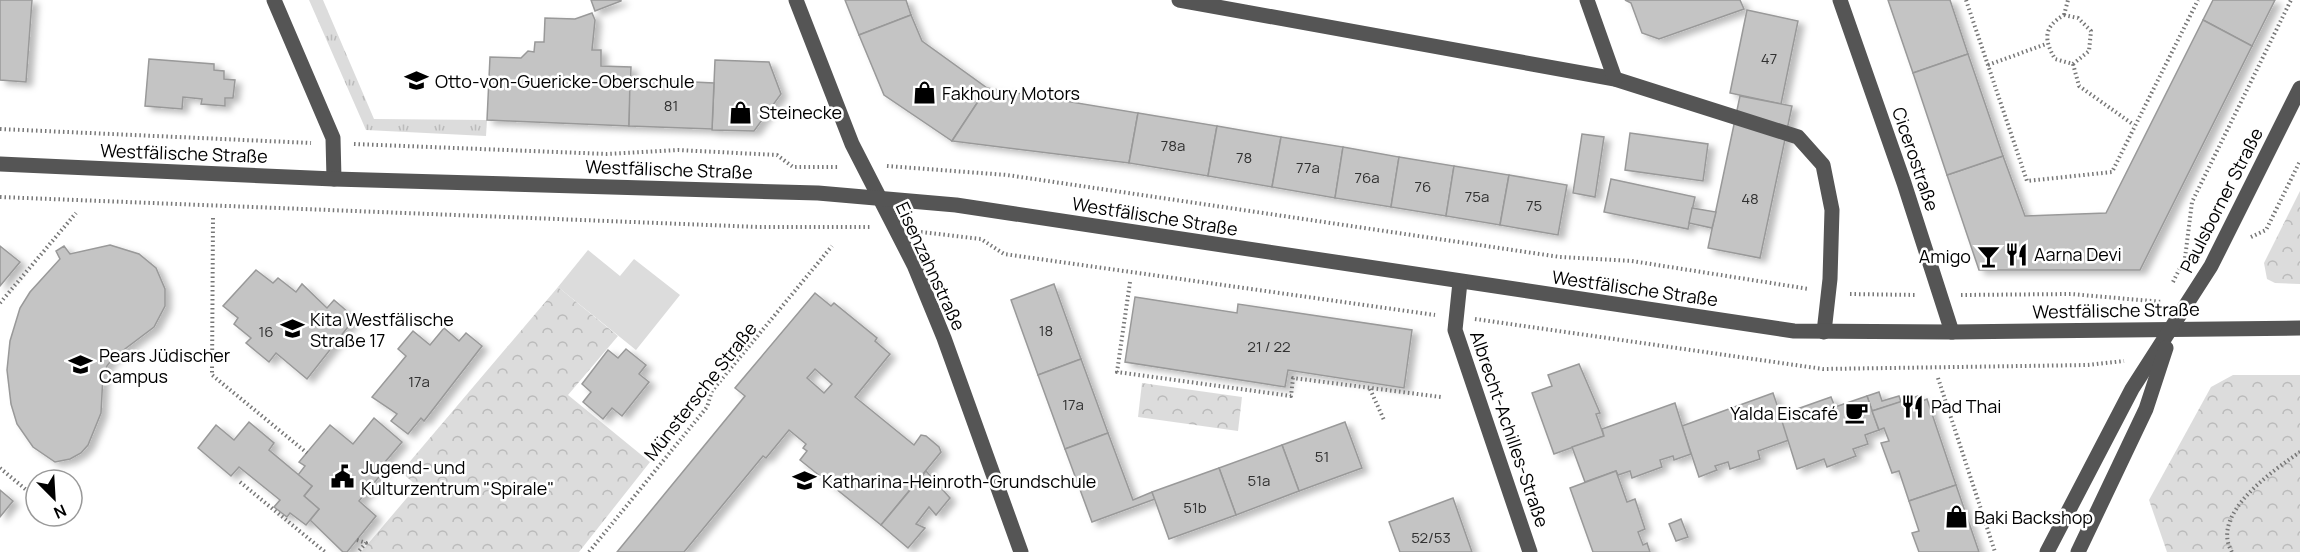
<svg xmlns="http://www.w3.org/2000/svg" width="2300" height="552" viewBox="0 0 2300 552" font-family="Manrope,sans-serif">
  <defs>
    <pattern id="grass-tufts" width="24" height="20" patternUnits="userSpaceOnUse" patternTransform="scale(1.5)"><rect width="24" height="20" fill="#dcdcdc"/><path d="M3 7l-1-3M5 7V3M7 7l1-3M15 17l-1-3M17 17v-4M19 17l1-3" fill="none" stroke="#bbb"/></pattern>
    <pattern id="forest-crowns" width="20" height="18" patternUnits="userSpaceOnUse" patternTransform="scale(1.5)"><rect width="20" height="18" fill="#dcdcdc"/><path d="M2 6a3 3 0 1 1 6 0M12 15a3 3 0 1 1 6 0" fill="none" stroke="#bbb"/></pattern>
    <filter id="shadow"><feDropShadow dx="6" dy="4" stdDeviation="3" flood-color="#0004"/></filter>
  </defs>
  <rect width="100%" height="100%" fill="#fff"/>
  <path fill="url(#grass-tufts)" d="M309,0H323L374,119L487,120L486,136L366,130Z"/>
  <g fill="url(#forest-crowns)">
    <path d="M2300,191V284L2275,283L2267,279L2264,263Z"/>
    <path d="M558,287L618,336L568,395L650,462L579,552H361L417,486L401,472Z"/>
    <path d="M2233,375H2300V552H2167L2149,500L2211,387Z"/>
    <path d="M1142,383L1242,397L1238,431L1138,417Z"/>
  </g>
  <path fill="#dcdcdc" d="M588,250L620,276L634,259L680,295L636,350L558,287Z"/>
  <g fill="#c4c4c4" stroke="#999" stroke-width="1.5" fill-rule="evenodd" filter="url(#shadow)">
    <path d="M0,0H32L26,82L0,80Z"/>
    <path d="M591,0H621V1L595,11Z"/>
    <path d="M845,0H906L911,15L859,35Z"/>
    <path d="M1625,0H1740L1744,9L1659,39L1642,33L1631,3Z"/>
    <path d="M1888,0H1950L1968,54L1913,73Z"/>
    <path d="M2213,0H2275L2252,46L2203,20Z"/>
    <path d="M1747,10L1798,21L1781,104L1730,93Z"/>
    <path d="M592,13L595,20L592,50H601V66L631,67L629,126L487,120L490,57L521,58L528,51L534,52L535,42H544L545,18L575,19Z"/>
    <path d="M911,15L922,41L987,88L952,141L884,95L859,35Z"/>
    <path d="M2203,20L2252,46L2140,270H1979L1947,175L2003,156L2025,216L2106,213Z"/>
    <path d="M1968,54L2003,156L1947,175L1913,73Z"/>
    <path d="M149,59L214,64V70L224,71V79L235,80L233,98H225V106L201,104L202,99L183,97L182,109L145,106Z"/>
    <path d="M715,60L769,62L781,94L754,131L712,130Z"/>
    <path d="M630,79L714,83L712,129L629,126Z"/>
    <path d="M987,88L1138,113L1129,163L952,141Z"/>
    <path d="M1740,96L1792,106L1760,258L1708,248Z"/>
    <path d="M1138,113L1217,126L1208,176L1129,163Z"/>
    <path d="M1217,126L1281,137L1272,187L1208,176Z"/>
    <path d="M1630,133L1708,144L1703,181L1625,170Z"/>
    <path d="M1582,134L1604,137L1595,197L1573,193Z"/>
    <path d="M1281,137L1343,147L1335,198L1272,187Z"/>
    <path d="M1343,147L1399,157L1391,207L1335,198Z"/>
    <path d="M1399,157L1454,166L1446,216L1391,207Z"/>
    <path d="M1454,166L1509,175L1500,225L1446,216Z"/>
    <path d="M1509,175L1567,185L1558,235L1500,225Z"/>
    <path d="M1611,179L1695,197L1688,229L1604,212Z"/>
    <path d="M1692,208L1716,212L1712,228L1689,223Z"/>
    <path d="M110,245L139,254L156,268L165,289V306L154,327L113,358L107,366L103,375L101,413L88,445L81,453L70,459L55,462L33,447L17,424L11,404L7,370L10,341L20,308L30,292L60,259L56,251L64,246L70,254Z"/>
    <path d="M0,246L20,262L0,286Z"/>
    <path d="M256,270L273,283L278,278L296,292L302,284L327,308L334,300L355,318L307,379L276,353L269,362L246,343L251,338L234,324L238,318L223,306Z"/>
    <path d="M1054,284L1081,359L1038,375L1011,300Z"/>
    <path d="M815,293L831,306L834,303L877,338L875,341L890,354L855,397L914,445L921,435L926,436L939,447L941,452L881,525L800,460L807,451L803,448L806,444L789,430L766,458L763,456L684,552H617L745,396L735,388ZM815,369L832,384L824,393L807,378Z"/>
    <path d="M1135,297L1237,313L1238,304L1412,330L1404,388L1288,370L1285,387L1125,362Z"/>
    <path d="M444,328L459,341L466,333L482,346L424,421L421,418L408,434L391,421L397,414L372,397L406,356L398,349L413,331L430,345Z"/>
    <path d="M626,349L646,365L639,374L649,382L622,416L612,408L603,419L583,402L591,392L582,384L608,350L618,358Z"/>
    <path d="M1081,359L1108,433L1065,449L1038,375Z"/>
    <path d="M1579,364L1600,413L1596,414L1604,436L1554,454L1532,393L1552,386L1548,375Z"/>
    <path d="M1879,392L1882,401L1899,396L1901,402L1872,411L1867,396Z"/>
    <path d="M1773,393L1789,440L1758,451L1760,459L1730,469L1728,462L1715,466L1717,470L1699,477L1682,426Z"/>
    <path d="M1867,396L1879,430L1865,435L1868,444L1853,449L1856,456L1827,467L1824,459L1797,469L1780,415L1831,397L1835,407Z"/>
    <path d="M1918,396L1920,402L1927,399L1956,485L1909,501L1899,471L1892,473L1881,443L1889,441L1884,428L1879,430L1872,411Z"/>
    <path d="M1675,403L1691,454L1674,460L1673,456L1660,460L1662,467L1632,478L1630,471L1618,475L1616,471L1585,482L1572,447L1604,436L1602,429Z"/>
    <path d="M374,418L402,442L380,468L384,471L359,501L376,516L347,552H343L310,520L319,509L304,496L312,486L298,475L305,466L299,462L330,425L353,444Z"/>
    <path d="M249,422L274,443L269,450L312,486L304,496L319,509L306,525L290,513L287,517L274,507L280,500L239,467L231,476L198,448L216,425L234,440Z"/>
    <path d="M1345,422L1362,468L1299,491L1282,445Z"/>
    <path d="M1108,433L1133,500L1152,492L1155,499L1092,522L1065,449Z"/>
    <path d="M1282,445L1299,491L1236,515L1219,468Z"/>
    <path d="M1219,468L1236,515L1169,539L1152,492Z"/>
    <path d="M926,471L950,498L936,515L929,507L916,524L925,528L908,548L881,525Z"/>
    <path d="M1616,471L1627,502L1635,499L1645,529L1638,532L1643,545L1647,543L1650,552H1593L1570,488Z"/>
    <path d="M1956,485L1979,552H1919L1912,533L1919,531L1909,501Z"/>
    <path d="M0,490L13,501L0,517Z"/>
    <path d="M1453,498L1472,552H1400L1389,522Z"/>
    <path d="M1681,519L1688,537L1676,541L1669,524Z"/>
  </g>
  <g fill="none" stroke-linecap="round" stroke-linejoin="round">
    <g stroke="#777" stroke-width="4" stroke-dasharray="1.5 3" stroke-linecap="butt">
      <path d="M1966,0L2027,181L2112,172L2198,0"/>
      <path d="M2064,15L2078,18L2091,31L2089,51L2073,64L2055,59C2044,40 2043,27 2064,15Z"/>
      <path d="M2064,15L2068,0"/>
      <path d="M2073,64L2079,86L2134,125"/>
      <path d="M1988,65L2046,44"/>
      <path d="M0,129L311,143"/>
      <path d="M354,144L607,154L678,150L777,155L793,167H840"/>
      <path d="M887,166L1007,175L1560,257L1632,261L1809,289"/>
      <path d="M0,197L759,227H872"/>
      <path d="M213,218L212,375L307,453"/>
      <path d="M921,232L981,239L1004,254L1435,315"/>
      <path d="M2251,237L2266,230L2300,161"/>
      <path d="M1130,282L1117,372L1291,396L1293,378L1441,397"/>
      <path d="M2173,282L2185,258L2192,202L2291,0"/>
      <path d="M1850,294L1917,295"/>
      <path d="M1961,295L2071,294L2163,302"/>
      <path d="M0,303L76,213"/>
      <path d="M1475,319L1823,369L2088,365L2124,361"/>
      <path d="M1938,378L1995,552"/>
      <path d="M1370,389L1384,420"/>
      <path d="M0,468L36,498"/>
      <path d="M240,482L325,552"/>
      <path d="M357,540L366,543L358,552"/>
      <path d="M589,552L707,407L712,391L832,246"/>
      <path d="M2232,552C2209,514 2274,470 2300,452"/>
    </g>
    <g stroke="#555" stroke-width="15">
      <path d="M274,0L333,138L334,179"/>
      <path d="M796,0L852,144L914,265L944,338L1021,552"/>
      <path d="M1179,0L1615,79L1798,137L1823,165L1832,210L1830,279L1824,332"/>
      <path d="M1587,0L1615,79"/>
      <path d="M1840,0L1904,183L1952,332"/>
      <path d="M0,164L334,179L818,193L956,205L1794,331L1952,332L2300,328"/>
      <path d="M1460,282L1455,330L1530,552"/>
      <path d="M2047,552L2132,389L2211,266L2300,88"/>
      <path d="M2078,552L2146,409L2166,348"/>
    </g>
  </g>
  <defs>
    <symbol id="school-bare" viewBox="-9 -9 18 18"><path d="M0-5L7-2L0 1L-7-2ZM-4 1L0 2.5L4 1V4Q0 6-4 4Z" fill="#000" stroke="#fff" stroke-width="2.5" paint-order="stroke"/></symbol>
    <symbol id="shop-bare" viewBox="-9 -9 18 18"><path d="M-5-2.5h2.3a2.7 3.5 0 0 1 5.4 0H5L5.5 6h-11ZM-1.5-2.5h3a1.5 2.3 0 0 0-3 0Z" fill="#000" stroke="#fff" stroke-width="2.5" paint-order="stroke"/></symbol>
    <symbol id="restaurant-bare" viewBox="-9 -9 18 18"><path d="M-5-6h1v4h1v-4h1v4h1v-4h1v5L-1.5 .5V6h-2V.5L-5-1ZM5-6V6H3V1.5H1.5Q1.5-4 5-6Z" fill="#000" stroke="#fff" stroke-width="2.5" paint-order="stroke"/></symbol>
    <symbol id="bar-bare" viewBox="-9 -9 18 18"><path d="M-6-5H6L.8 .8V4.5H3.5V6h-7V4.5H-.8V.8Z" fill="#000" stroke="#fff" stroke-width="2.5" paint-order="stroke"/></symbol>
    <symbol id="cafe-bare" viewBox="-9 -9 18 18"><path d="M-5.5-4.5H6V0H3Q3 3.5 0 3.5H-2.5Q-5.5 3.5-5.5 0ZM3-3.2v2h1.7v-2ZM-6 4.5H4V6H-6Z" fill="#000" stroke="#fff" stroke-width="2.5" paint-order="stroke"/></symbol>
    <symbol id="civic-bare" viewBox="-9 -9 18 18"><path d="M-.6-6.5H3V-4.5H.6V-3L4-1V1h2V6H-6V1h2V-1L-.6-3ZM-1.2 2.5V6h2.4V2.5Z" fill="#000" stroke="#fff" stroke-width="2.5" paint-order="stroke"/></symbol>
  </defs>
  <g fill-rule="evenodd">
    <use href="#school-bare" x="400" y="64" width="33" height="33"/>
    <use href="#shop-bare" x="908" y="76" width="33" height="33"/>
    <use href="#shop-bare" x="724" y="96" width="33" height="33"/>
    <use href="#restaurant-bare" x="2000" y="238" width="33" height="33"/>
    <use href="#bar-bare" x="1972" y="240" width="33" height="33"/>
    <use href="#school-bare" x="276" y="312" width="33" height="33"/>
    <use href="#school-bare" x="64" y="348" width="33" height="33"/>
    <use href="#restaurant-bare" x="1896" y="390" width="33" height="33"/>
    <use href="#cafe-bare" x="1840" y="396" width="33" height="33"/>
    <use href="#civic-bare" x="326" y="460" width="33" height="33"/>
    <use href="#school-bare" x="788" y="464" width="33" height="33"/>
    <use href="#shop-bare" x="1940" y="500" width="33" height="33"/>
  </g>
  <g text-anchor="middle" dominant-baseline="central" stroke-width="5" stroke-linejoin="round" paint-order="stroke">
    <g font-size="15" fill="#313131">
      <text x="1769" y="58">47</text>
      <text x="671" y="105">81</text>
      <text x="1173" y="145">78a</text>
      <text x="1244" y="157">78</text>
      <text x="1308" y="167">77a</text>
      <text x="1367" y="177">76a</text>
      <text x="1423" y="186">76</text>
      <text x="1477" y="196">75a</text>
      <text x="1750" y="198">48</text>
      <text x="1534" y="205">75</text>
      <text x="1046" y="330">18</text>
      <text x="266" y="331">16</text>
      <text x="1269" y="346">21 / 22</text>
      <text x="419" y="381">17a</text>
      <text x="1073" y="404">17a</text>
      <text x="1322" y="456">51</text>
      <text x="1259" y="480">51a</text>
      <text x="1195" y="507">51b</text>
      <text x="1431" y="537">52/53</text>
    </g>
    <g font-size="18" fill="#000" stroke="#fff" text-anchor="start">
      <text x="435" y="81">Otto-von-Guericke-Oberschule</text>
      <text x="942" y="93">Fakhoury Motors</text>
      <text x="759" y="112">Steinecke</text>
      <text x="2034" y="254">Aarna Devi</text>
      <text x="1971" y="256" text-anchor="end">Amigo</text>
      <text x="310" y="319">Kita Westfälische<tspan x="310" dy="21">Straße 17</tspan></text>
      <text x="99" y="355">Pears Jüdischer<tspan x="99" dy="21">Campus</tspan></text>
      <text x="1931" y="406">Pad Thai</text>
      <text x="1838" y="413" text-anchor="end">Yalda Eiscafé</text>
      <text x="361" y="467">Jugend- und<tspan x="361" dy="21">Kulturzentrum "Spirale"</tspan></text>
      <text x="822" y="481">Katharina-Heinroth-Grundschule</text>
      <text x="1974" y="517">Baki Backshop</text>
    </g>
    <g font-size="18" fill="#000" stroke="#fff">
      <text transform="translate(184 153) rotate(2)">Westfälische Straße</text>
      <text transform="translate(1916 159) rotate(71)">Cicerostraße</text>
      <text transform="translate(669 169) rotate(2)">Westfälische Straße</text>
      <text transform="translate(2221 200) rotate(-63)">Paulsborner Straße</text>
      <text transform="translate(1155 216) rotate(9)">Westfälische Straße</text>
      <text transform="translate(931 266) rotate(65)">Eisenzahnstraße</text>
      <text transform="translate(1635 288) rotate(8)">Westfälische Straße</text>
      <text transform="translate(2116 310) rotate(-1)">Westfälische Straße</text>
      <text transform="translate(700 391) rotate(-52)">Münstersche Straße</text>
      <text transform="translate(1510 429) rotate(71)">Albrecht-Achilles-Straße</text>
    </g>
  </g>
  <g transform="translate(54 498) rotate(156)"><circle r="28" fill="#ffffff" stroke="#999999" stroke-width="1.5"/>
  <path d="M0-4.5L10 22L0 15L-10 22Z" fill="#000000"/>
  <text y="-9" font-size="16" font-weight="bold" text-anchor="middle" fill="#000000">N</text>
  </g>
</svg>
